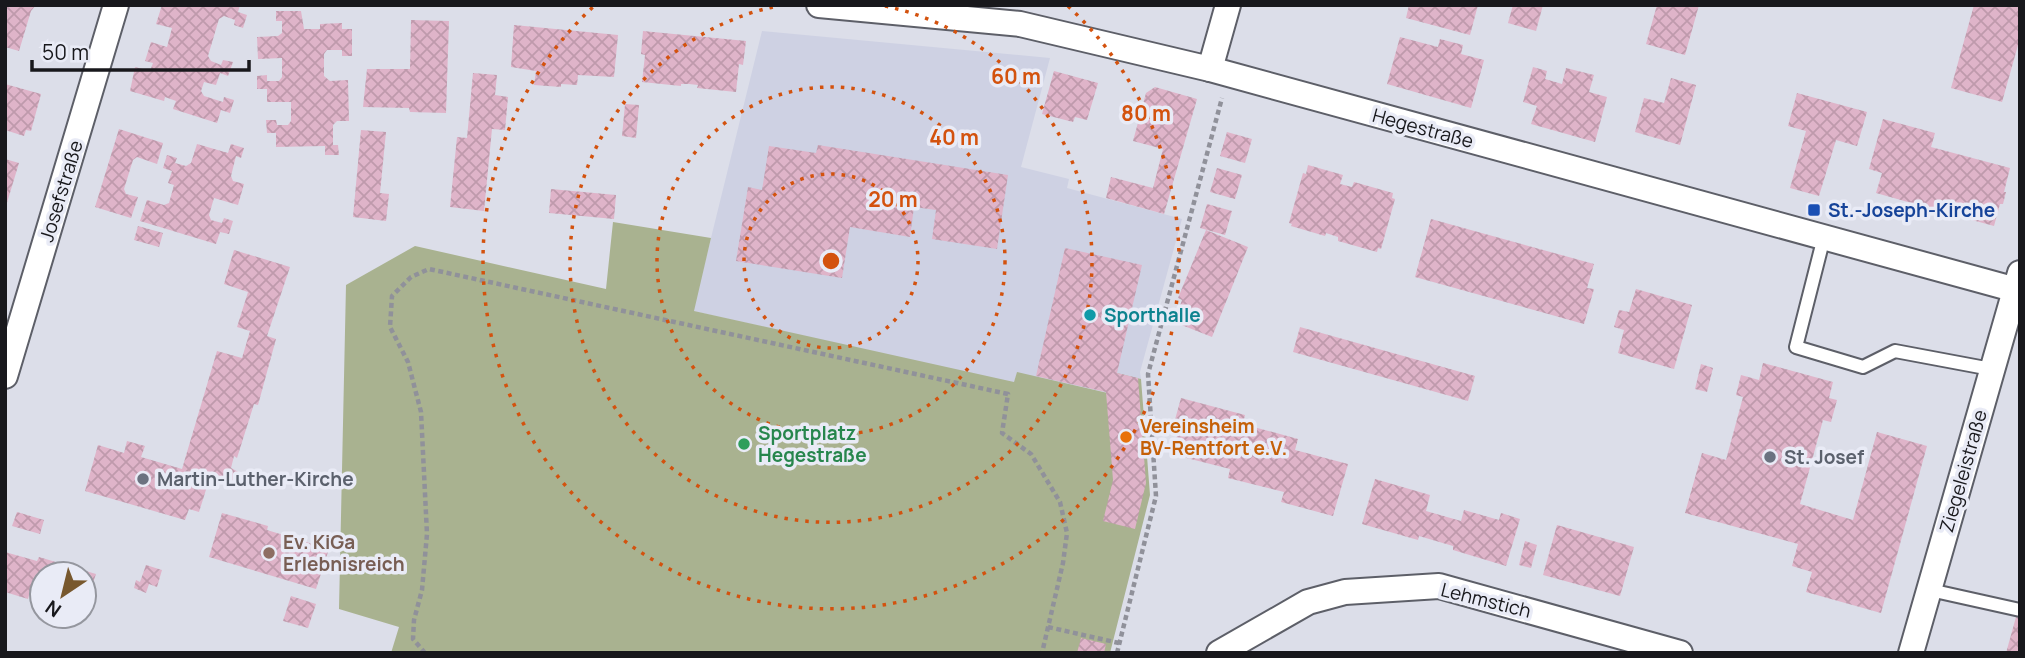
<svg xmlns="http://www.w3.org/2000/svg" width="2025" height="658" viewBox="0 0 2025 658" font-family="Manrope,sans-serif">
  <defs>
    <pattern id="building-cross-hatch" width="8" height="8" patternUnits="userSpaceOnUse" patternTransform="scale(1.75)"><rect width="8" height="8" fill="#dfb4c9"/><path d="M0 0l8 8M0 8l8-8" fill="none" stroke="#bf9aac"/></pattern>
  </defs>
  <rect width="100%" height="100%" fill="#dcdee9"/>
  <path fill="#ced1e3" d="M762,31L1050,58L1021,167L1069,179L1067,188L1182,219L1140,372L1141,379L1117,373L1113,394L1017,373L1014,383L693,311Z"/>
  <path fill="#a9b290" d="M613,222L711,238L694,311L1014,382L1017,372L1112,394L1117,373L1141,379L1150,495L1110,653H391L399,627L339,609L346,285L415,246L606,289Z"/>
  <g fill="url(#building-cross-hatch)">
    <path d="M5,5H36L31,11L19,51L5,47Z"/>
    <path d="M162,5L169,7L170,5H240L238,12L247,15L243,28L234,25L235,20L224,16L219,19L208,56L211,61L221,65L223,60L233,62L228,76L220,73L216,85L204,82L201,91L204,96L223,102L224,97L234,100L230,113L221,110L217,123L173,109L176,101L165,97L164,101L130,91L135,67L150,71L153,63L145,61L151,42L167,47L172,28L156,24Z"/>
    <path d="M1409,5H1478L1470,35L1406,18Z"/>
    <path d="M1513,5H1543L1536,31L1508,23Z"/>
    <path d="M1657,5H1699L1685,55L1646,44Z"/>
    <path d="M1974,5H2020V38L2002,102L1951,88Z"/>
    <path d="M276,11H301L304,29H320V24L342,23V29H352V56H342V50H327L324,54V76L330,81L348,80L349,121H337L333,125V145H338L339,155H325V146L276,147V133H267L266,120H276L277,125H288L291,121V102H267V89H257V76L267,75V81H279L282,77V58L258,59L257,37L278,36L282,33V21H276Z"/>
    <path d="M411,20L449,21L446,113L410,112L409,108L363,107L367,69H410Z"/>
    <path d="M514,25L618,35L614,77L578,75L577,85L561,84V87L534,85L536,71L511,67Z"/>
    <path d="M643,31L746,41L743,65L739,64L736,92L697,88L698,85L689,84H681V86L642,82L645,55L641,54Z"/>
    <path d="M1400,37L1438,47L1440,39L1463,45L1461,54L1484,60L1471,108L1387,84Z"/>
    <path d="M1533,67L1547,71L1545,79L1562,84L1566,68L1594,75L1589,92L1607,97L1595,142L1531,124L1537,106L1523,102Z"/>
    <path d="M1054,71L1098,83L1087,120L1075,117L1073,122L1042,114Z"/>
    <path d="M473,73L497,75L495,95L508,97L505,130L492,129L484,211L450,207L457,137L467,138Z"/>
    <path d="M1671,78L1696,85L1680,145L1635,132L1644,98L1664,103Z"/>
    <path d="M5,84L41,94L31,131L26,130L24,136L5,130Z"/>
    <path d="M1155,87L1197,99L1164,214L1106,198L1111,177L1153,188L1163,149L1133,141L1146,93Z"/>
    <path d="M1797,93L1867,112L1857,146L1836,140L1819,196L1790,188L1806,131L1788,126Z"/>
    <path d="M625,104L639,105L636,138L622,136Z"/>
    <path d="M1883,119L1935,133L1931,147L2010,168L2004,192H2006L2003,204H2000L1994,226L1928,208L1927,210L1914,207L1915,204L1876,193L1882,173L1869,169Z"/>
    <path d="M119,129L163,143L157,164L137,157L133,160L124,189L126,194L138,197L131,218L95,207Z"/>
    <path d="M361,130L386,132L380,193L389,194L386,221L353,217Z"/>
    <path d="M1227,132L1252,139L1245,163L1220,156Z"/>
    <path d="M197,144L228,153L231,144L244,148L241,158L236,156L231,176L233,181L244,184L238,205L214,198L209,215L211,220L222,223L224,218L233,221L229,234L220,232L216,244L140,221L147,200L164,205L169,203L174,185L168,183L172,171L163,168L167,155L177,158L175,163L186,166L191,163Z"/>
    <path d="M818,145L1008,175L997,249L932,239L936,210L914,207L910,237L850,227L842,278L736,261L748,187L762,190L769,146L816,153Z"/>
    <path d="M5,159L19,163L6,206H5Z"/>
    <path d="M1308,165L1343,175L1340,184L1352,187L1354,182L1393,193L1392,198L1395,199L1381,249L1378,248L1377,252L1338,241V237L1326,233L1325,236L1291,226L1292,224L1289,223L1303,173L1306,174Z"/>
    <path d="M1217,168L1242,175L1235,199L1210,192Z"/>
    <path d="M551,189L616,195L614,219L549,213Z"/>
    <path d="M1207,204L1232,211L1225,235L1200,228Z"/>
    <path d="M1431,219L1594,264L1587,288L1594,289L1584,324L1415,277Z"/>
    <path d="M138,226L163,233L159,247L134,240Z"/>
    <path d="M1206,230L1248,247L1212,337L1174,322L1182,300L1178,298Z"/>
    <path d="M1065,248L1142,265L1117,373L1138,378L1146,483L1135,529L1103,521L1113,480L1106,392L1036,376Z"/>
    <path d="M234,250L290,267L267,336L276,339L258,405L254,404L237,458L234,456L231,468L244,475L242,481L234,479L233,484L210,477L199,512L189,509L185,520L85,491L98,445L124,453L127,441L145,446L141,457L182,469L217,351L242,358L250,331L237,327L248,292L224,284Z"/>
    <path d="M1636,289L1692,305L1674,369L1618,353L1624,330L1614,327L1619,310L1629,312Z"/>
    <path d="M1300,327L1475,376L1468,401L1293,352Z"/>
    <path d="M1763,363L1833,382L1829,398L1837,400L1831,422L1823,420L1800,504L1853,520L1877,432L1927,446L1881,613L1806,592L1812,572L1792,566L1798,544L1685,513L1702,453L1726,460L1743,397L1736,395L1741,375L1759,380Z"/>
    <path d="M1701,364L1713,368L1707,392L1695,389Z"/>
    <path d="M1181,398L1245,415L1243,424L1298,439L1295,450L1348,464L1333,516L1281,502L1284,492L1228,478L1230,469L1171,454L1177,436L1171,434Z"/>
    <path d="M1375,479L1430,495L1426,511L1461,521L1464,510L1499,520L1501,513L1520,519L1506,566L1453,550V546L1419,536L1418,540L1362,524Z"/>
    <path d="M17,512L44,520L40,534L12,526Z"/>
    <path d="M222,513L268,526L267,530L329,549L316,589L209,557Z"/>
    <path d="M1557,525L1634,547L1620,596L1543,575Z"/>
    <path d="M1525,541L1537,545L1531,568L1519,565Z"/>
    <path d="M5,552L37,561L39,557L96,574L88,597L84,595V574H42V596L30,592L28,599L5,592Z"/>
    <path d="M146,565L162,570L157,587L149,584L146,593L134,588L136,580L140,582Z"/>
    <path d="M291,596L316,604L308,628L283,621Z"/>
    <path d="M2016,617L2020,618V653H2006Z"/>
    <path d="M1081,638L1106,644L1104,653H1077Z"/>
  </g>
  <g fill="none" stroke-linecap="round" stroke-linejoin="round">
    <defs>
      <g id="service">
        <path d="M1824,237L1796,347L1863,367L1895,351L1991,369"/>
        <path d="M1930,590L2020,610"/>
      </g>
      <g id="minor">
        <path d="M819,5L1020,24L1210,69L2020,291"/>
        <path d="M1210,69L1228,5"/>
        <path d="M5,376L116,5"/>
        <path d="M1219,653L1308,602L1345,592L1439,586L1680,653"/>
        <path d="M1911,653L2020,273"/>
      </g>
    </defs>
    <use href="#service" stroke="#5d5f68" stroke-width="16"/>
    <use href="#minor" stroke="#5d5f68" stroke-width="28"/>
    <g stroke="#90919a" stroke-width="4.5" stroke-dasharray="5 3.5" stroke-linecap="butt">
      <path d="M1048,627L1119,643"/>
      <path d="M425,653L413,639L414,620L422,590L427,534L421,412L408,362L390,327L392,296L411,277L429,269L1008,394L1002,433L1031,454L1060,502L1067,533L1063,563L1042,653"/>
      <path d="M1117,653L1156,496L1148,374L1222,98"/>
    </g>
    <use href="#service" stroke="#fff" stroke-width="12"/>
    <use href="#minor" stroke="#fff" stroke-width="24"/>
  </g>
  <g fill="none" stroke="#d3520e" stroke-width="3.5" stroke-dasharray="3.5 7">
    <circle cx="831" cy="261" r="87"/>
    <circle cx="831" cy="261" r="174"/>
    <path d="M885 6A261 261 0 1 1 777 6"/>
    <path d="M1068 6A348 348 0 1 1 594 6"/>
  </g>
  <rect fill="#1a4fb4" stroke="#e9ebf6" stroke-width="2.5" x="1807" y="203" width="14" height="14" rx="3.5"/>
  <circle fill="#0f9aa8" stroke="#e9ebf6" stroke-width="2.5" cx="1090" cy="315" r="7"/>
  <circle fill="#e8710a" stroke="#e9ebf6" stroke-width="2.5" cx="1126" cy="437" r="7"/>
  <circle fill="#2e9e5b" stroke="#e9ebf6" stroke-width="2.5" cx="744" cy="444" r="7"/>
  <g fill="#6b7280" stroke="#e9ebf6" stroke-width="2.5">
    <circle cx="1770" cy="457" r="7"/>
    <circle cx="143" cy="479" r="7"/>
  </g>
  <circle fill="#8d6e63" stroke="#e9ebf6" stroke-width="2.5" cx="269" cy="553" r="7"/>
  <g text-anchor="middle" dominant-baseline="central" stroke-width="7" stroke-linejoin="round" paint-order="stroke">
    <g font-size="19" fill="#18181c" stroke="#e9ebf6">
      <text transform="translate(1423 128) rotate(15)">Hegestraße</text>
      <text transform="translate(61 191) rotate(-73)">Josefstraße</text>
      <text transform="translate(1963 471) rotate(-74)">Ziegeleistraße</text>
      <text transform="translate(1486 600) rotate(14)">Lehmstich</text>
    </g>
    <g font-size="19" font-weight="bold" fill="#164399" stroke="#e9ebf6" text-anchor="start">
      <text x="1828" y="210">St.-Joseph-Kirche</text>
    </g>
    <g font-size="19" font-weight="bold" fill="#0d838f" stroke="#e9ebf6" text-anchor="start">
      <text x="1104" y="315">Sporthalle</text>
    </g>
    <g font-size="19" font-weight="bold" fill="#c56008" stroke="#e9ebf6" text-anchor="start">
      <text x="1140" y="426">Vereinsheim<tspan x="1140" dy="22">BV-Rentfort e.V.</tspan></text>
    </g>
    <g font-size="19" font-weight="bold" fill="#27864d" stroke="#e9ebf6" text-anchor="start">
      <text x="758" y="433">Sportplatz<tspan x="758" dy="22">Hegestraße</tspan></text>
    </g>
    <g font-size="19" font-weight="bold" fill="#5b616d" stroke="#e9ebf6" text-anchor="start">
      <text x="1784" y="457">St. Josef</text>
      <text x="157" y="479">Martin-Luther-Kirche</text>
    </g>
    <g font-size="19" font-weight="bold" fill="#785e54" stroke="#e9ebf6" text-anchor="start">
      <text x="283" y="542">Ev. KiGa<tspan x="283" dy="22">Erlebnisreich</tspan></text>
    </g>
  </g>
  <circle cx="831" cy="261" r="10" fill="#d3520e" stroke="#e9ebf6" stroke-width="3.5"/>
  <g font-size="21" text-anchor="middle" font-weight="bold" fill="#d3520e" stroke="#e9ebf6" stroke-width="7" stroke-linejoin="round" paint-order="stroke">
    <text x="1016" y="84">60 m</text>
    <text x="1146" y="121">80 m</text>
    <text x="954" y="145">40 m</text>
    <text x="893" y="207">20 m</text>
  </g>
  <rect width="2025" height="658" fill="none" stroke="#18181c" stroke-width="14"/>
  <g transform="translate(63 595) rotate(215)"><circle r="33" fill="#e9ebf6" stroke="#95979f" stroke-width="2"/>
  <path d="M0-5L12 26L0 18L-12 26Z" fill="#78582e"/>
  <text y="-10" font-size="19" font-weight="bold" text-anchor="middle" fill="#18181c">N</text>
  </g>
  <path d="M32 60v10h217v-10" fill="none" stroke="#18181c" stroke-width="3.5"/>
  <text x="42" y="60" font-size="21" fill="#18181c" stroke="#e9ebf6" stroke-width="5" paint-order="stroke">50 m</text>
</svg>
